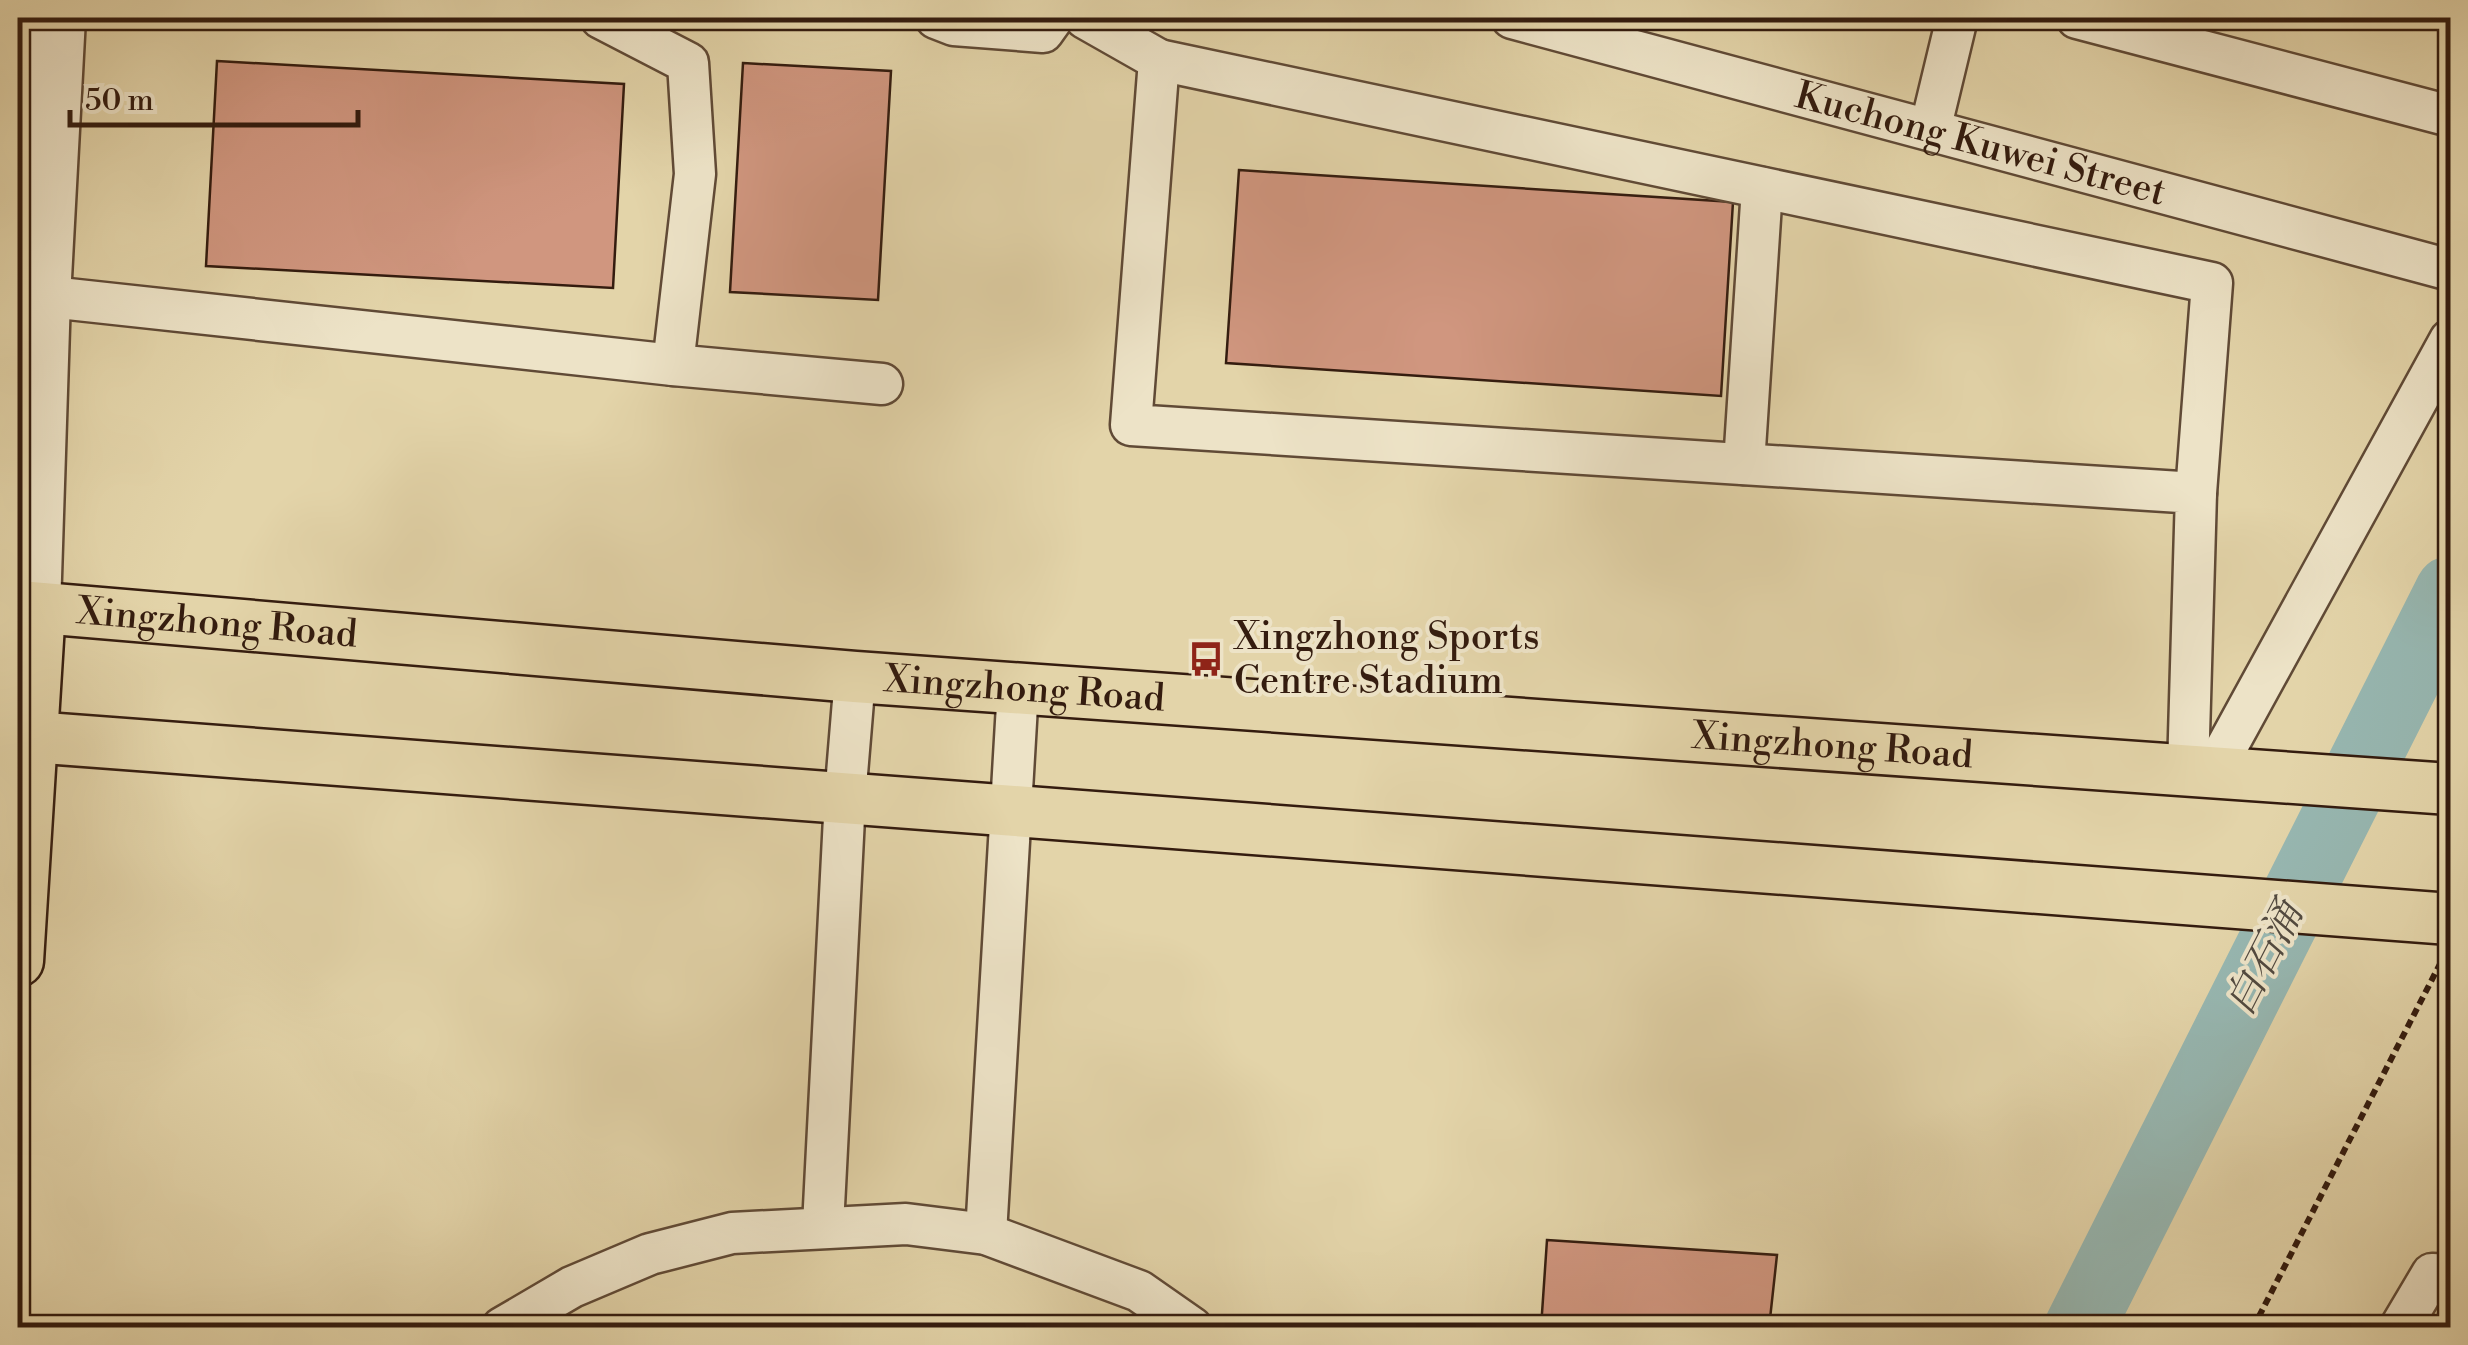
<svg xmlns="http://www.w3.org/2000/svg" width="2468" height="1345" viewBox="0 0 2468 1345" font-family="'Libre Bodoni','Noto Serif SC',serif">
  <rect width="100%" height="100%" fill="#e3d4a9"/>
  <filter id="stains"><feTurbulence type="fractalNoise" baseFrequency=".002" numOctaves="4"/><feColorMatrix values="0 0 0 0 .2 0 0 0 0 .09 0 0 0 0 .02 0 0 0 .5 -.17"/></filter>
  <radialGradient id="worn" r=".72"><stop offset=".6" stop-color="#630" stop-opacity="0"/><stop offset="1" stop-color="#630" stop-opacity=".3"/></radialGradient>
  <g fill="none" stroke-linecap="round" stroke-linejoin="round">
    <path stroke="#97b7b1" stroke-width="70" d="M2079,1328L2450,591"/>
  </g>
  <g fill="#d0967f" stroke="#341c0f" stroke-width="2.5">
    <path d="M217,61L624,84L613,288L206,266Z"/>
    <path d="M743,63L891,71L878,300L730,292Z"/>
    <path d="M1239,170L1733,202L1721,396L1226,363Z"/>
    <path d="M1547,1240L1777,1255L1769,1328H1541Z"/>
  </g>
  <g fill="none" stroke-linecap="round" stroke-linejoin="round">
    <defs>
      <g id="minor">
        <path d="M601,18L688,63L695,174L673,365"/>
        <path d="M936,18L954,25L1043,32L1053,18"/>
        <path d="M1085,18L1159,60L1131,425L2196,493L2188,770"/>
        <path id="s1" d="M1512,18L2450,270"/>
        <path d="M2077,18L2450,116"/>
        <path d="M1159,60L2212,283L2196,493"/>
        <path d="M1930,130L1957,18"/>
        <path d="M50,297L673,365L882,384"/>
        <path d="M18,315L30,18"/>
        <path d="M1744,464L1762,188"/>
        <path d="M40,608L50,297L65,18"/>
        <path d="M2213,772L2450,340"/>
        <path d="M823,1226L845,798L855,677"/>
        <path d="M986,1234L1018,688"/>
        <path d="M502,1328L572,1287L650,1254L732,1233L906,1224L986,1234L1139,1291L1192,1328"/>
        <path d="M2400,1328L2432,1274L2450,1275"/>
      </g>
      <g id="major">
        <path id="s2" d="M18,606L855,677L2450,789"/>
        <path d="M18,736L2450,919"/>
        <path d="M18,961L40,608"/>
      </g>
    </defs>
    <use href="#minor" stroke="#604a36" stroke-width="45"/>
    <use href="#major" stroke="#341c0f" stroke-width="55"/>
    <path stroke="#341c0f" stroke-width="6" stroke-dasharray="8 5" stroke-linecap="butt" d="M2253,1328L2442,960"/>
    <use href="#minor" stroke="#ede3c7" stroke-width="40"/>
    <use href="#major" stroke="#e3d4a9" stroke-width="50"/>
  </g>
  <defs>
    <symbol id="bus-bare" viewBox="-9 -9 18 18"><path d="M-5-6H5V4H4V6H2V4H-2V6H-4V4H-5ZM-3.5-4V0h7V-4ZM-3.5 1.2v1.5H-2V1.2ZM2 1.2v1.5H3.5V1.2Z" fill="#8f2418" stroke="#ede3c7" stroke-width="2.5" paint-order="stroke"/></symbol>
  </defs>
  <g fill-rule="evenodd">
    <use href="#bus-bare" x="1181" y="634" width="50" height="50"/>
  </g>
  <g text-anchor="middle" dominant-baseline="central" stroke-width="8" stroke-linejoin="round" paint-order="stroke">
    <g font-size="38" fill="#341c0f" stroke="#ede3c7">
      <text stroke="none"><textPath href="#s1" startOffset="485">Kuchong Kuwei Street</textPath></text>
      <text stroke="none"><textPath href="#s2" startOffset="200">Xingzhong Road</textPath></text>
      <text stroke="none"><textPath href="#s2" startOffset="1010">Xingzhong Road</textPath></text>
      <text stroke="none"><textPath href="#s2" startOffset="1820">Xingzhong Road</textPath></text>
    </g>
    <g font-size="38" fill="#341c0f" stroke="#ede3c7" text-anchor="start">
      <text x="1234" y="637">Xingzhong Sports<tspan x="1234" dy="44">Centre Stadium</tspan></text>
    </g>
    <g font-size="40" font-style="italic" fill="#524a40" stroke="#ede3c7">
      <text transform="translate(2265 959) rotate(-63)">白石涌</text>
    </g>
  </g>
  <rect width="2468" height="1345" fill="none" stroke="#e3d4a9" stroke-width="60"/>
  <rect x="20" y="20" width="2428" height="1305" fill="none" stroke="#341c0f" stroke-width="5"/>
  <rect x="30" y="30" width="2408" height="1285" fill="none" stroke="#341c0f" stroke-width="2.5"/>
  <path d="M70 110v15h288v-15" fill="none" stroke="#341c0f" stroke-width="5"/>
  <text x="85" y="110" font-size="30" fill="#341c0f" stroke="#ede3c7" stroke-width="8" paint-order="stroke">50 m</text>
  <rect width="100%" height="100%" filter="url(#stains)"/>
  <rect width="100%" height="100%" fill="url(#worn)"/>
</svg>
